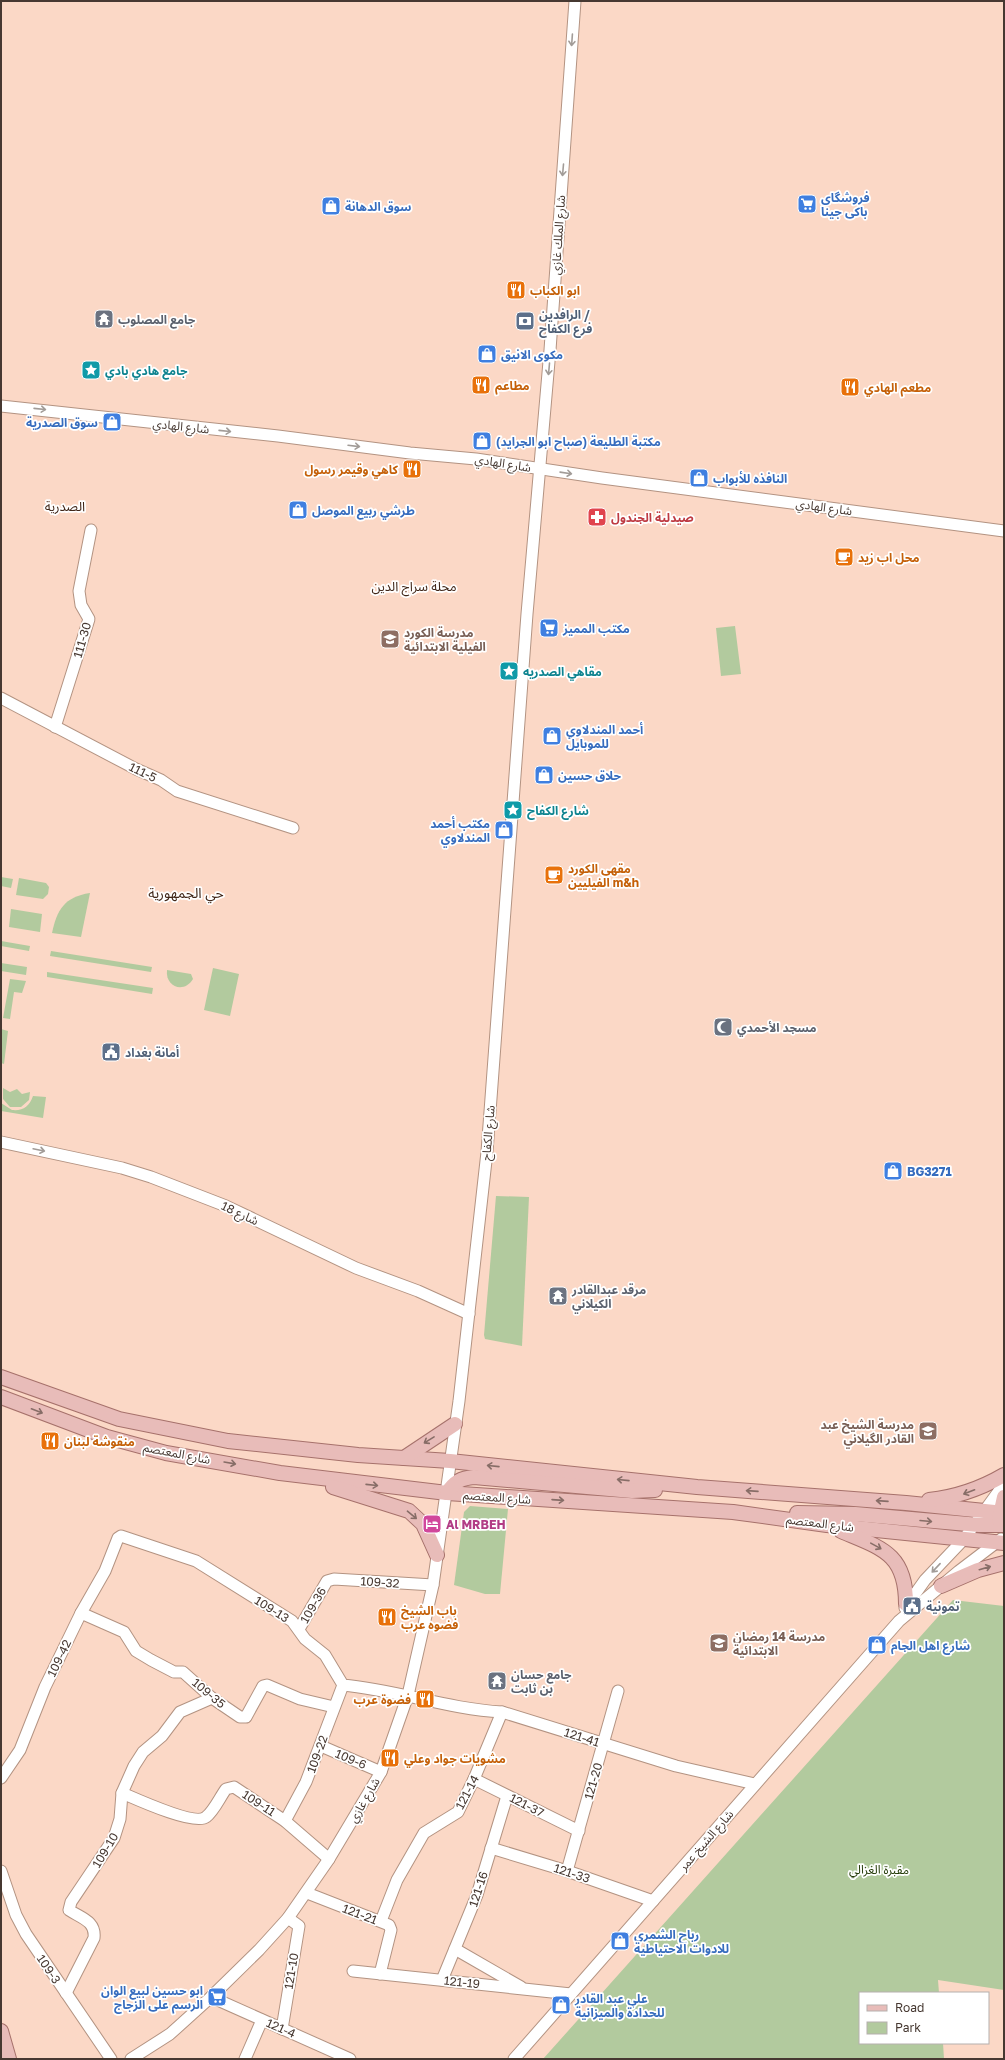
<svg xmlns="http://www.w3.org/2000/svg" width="1005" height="2060" viewBox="0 0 1005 2060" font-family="'Golos Text','Noto Sans Arabic',sans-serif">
  <rect width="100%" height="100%" fill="#fbd8c6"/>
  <g fill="#b2ca9e">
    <path d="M735,626L741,674L721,676L716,628Z"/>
    <path d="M1,877L13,879L11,888L1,886Z"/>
    <path d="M19,878L46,883L49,887L48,894L43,899L16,895Z"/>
    <path d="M90,893L81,937L52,933C57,910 64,897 90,893Z"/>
    <path d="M11,909L42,914L40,932L9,927Z"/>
    <path d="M1,941L30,946L29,951L1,946Z"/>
    <path d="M51,951L152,967L151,972L50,956Z"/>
    <path d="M1,963L27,967L26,975L1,971Z"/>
    <path d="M213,968L239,974L230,1016L204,1010Z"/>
    <path d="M167,970L191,974L193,979C184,994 165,987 167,970Z"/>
    <path d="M47,972L153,988L152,994L47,977Z"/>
    <path d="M10,979L26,981L22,993L14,992L10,1019L3,1018Z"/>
    <path d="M1,1029L8,1031L4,1064L1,1063Z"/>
    <path d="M3,1088L10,1092L17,1089L22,1094L30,1092L29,1100L21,1107H10L3,1099Z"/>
    <path d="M33,1096L46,1097L43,1118L1,1111V1103L12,1110C23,1111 29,1107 33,1096Z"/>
    <path d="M496,1196L529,1197L522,1346L485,1339L484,1335Z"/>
    <path d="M470,1506L508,1509L500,1594H485L454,1585L464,1512Z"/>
    <path d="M953,1600L1004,1606V1990L938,1980L939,1993H860V2043H943L944,2059H543Z"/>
  </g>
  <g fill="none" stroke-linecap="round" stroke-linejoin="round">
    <defs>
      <g id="minor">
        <path d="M1,406L278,436L410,453L476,459L602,478L1004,531"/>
        <path d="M1,698L136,769L161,780L177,791L293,828"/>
        <path d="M55,727L89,619L81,605L79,591L91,530"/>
        <path d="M1,1142L122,1168L151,1177L226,1206L356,1268L418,1291L469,1314"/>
        <path d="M905,1608L925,1580L964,1539L1004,1484"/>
        <path d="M81,1613L124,1632L136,1651L151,1660L174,1672H183L212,1698L240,1717H246L263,1686L267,1685L300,1699L334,1707"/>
        <path d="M299,1629L327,1581L334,1579L433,1585"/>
        <path d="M321,1746L381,1772"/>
        <path d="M1,1778L20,1750L45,1687L81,1613L105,1571L118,1538L121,1536L196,1561L292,1621L305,1639L325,1655L343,1685C397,1690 448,1709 502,1712L676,1766L755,1784"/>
        <path d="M474,1779L579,1831"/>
        <path d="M122,1793C136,1799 195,1826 206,1817C214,1811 220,1797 226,1789L234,1787L285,1821L329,1859"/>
        <path d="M285,1821L306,1782L343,1685"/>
        <path d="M491,1848L567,1871L653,1901"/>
        <path d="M1,1871L16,1915L26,1934L111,2059"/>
        <path d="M567,1871L618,1691"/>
        <path d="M307,1893L389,1925L391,1930L380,1974"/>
        <path d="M381,1921L397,1880L424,1833L458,1812L474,1779L502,1712"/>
        <path d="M455,1949L521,1987"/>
        <path d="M353,1971L571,1994"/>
        <path d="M442,1980L477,1895L507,1796"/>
        <path d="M66,1993L94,1938C96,1921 81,1918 69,1910L71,1902L114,1838L120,1819L122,1793L134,1766L143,1752L162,1736L180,1712L212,1698"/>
        <path d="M211,1997L350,2059"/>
        <path d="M282,2029L299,1926L288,1918"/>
        <path d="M131,2059L170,2034L211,1997L259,1950L288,1918L329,1859L381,1772L408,1695L433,1585L459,1401L487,1152L527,614L550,350L575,1"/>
        <path d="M245,2059L262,2020"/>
        <path d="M514,2059L899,1621L959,1571L1001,1539"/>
      </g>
      <g id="major">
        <path d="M1,1377L119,1419L228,1441L358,1455L450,1461L697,1487L906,1503L1004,1513"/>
        <path d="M1,1397L107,1437L166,1453L280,1473L447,1493L733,1512L827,1525L1004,1543"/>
        <path d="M404,1458L455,1424"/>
        <path d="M333,1487L409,1511L423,1524L437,1555"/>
        <path d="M447,1493C454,1482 461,1478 474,1477L632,1491L655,1490"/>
        <path d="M929,1500C957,1497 980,1489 1004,1475"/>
        <path d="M797,1513L855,1514L979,1525H1004"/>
        <path d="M999,1520L1004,1497"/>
        <path d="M841,1531C881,1548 906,1553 906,1604"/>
        <path d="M941,1586L978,1570L1004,1563"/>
        <path d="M1,2031L9,2059"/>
      </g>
    </defs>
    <use href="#minor" stroke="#b39382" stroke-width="13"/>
    <use href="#major" stroke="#a6716b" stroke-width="16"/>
    <use href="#minor" stroke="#fff" stroke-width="11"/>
    <use href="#major" stroke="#e8bcb9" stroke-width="14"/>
  </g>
  <defs><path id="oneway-shaft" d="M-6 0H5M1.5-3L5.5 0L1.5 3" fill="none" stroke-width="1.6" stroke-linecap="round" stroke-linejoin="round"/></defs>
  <g stroke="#a29c98">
    <use href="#oneway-shaft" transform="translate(572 40) rotate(94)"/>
    <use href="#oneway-shaft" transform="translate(563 170) rotate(95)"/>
    <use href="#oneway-shaft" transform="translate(549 369) rotate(95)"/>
    <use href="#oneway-shaft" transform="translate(40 409) rotate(6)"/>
    <use href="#oneway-shaft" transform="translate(225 431) rotate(6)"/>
    <use href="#oneway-shaft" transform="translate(354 446) rotate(7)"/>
    <use href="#oneway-shaft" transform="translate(566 473) rotate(8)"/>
    <use href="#oneway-shaft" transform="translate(39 1150) rotate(12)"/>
    <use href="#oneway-shaft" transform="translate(936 1568) rotate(133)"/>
  </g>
  <g stroke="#876d67">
    <use href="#oneway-shaft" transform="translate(37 1411) rotate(21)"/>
    <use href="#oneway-shaft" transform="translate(429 1440) rotate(148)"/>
    <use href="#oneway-shaft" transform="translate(230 1463) rotate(10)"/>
    <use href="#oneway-shaft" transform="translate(493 1466) rotate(-174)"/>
    <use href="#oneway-shaft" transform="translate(623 1480) rotate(-174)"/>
    <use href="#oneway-shaft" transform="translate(372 1485) rotate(6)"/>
    <use href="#oneway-shaft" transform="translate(752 1491) rotate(-176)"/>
    <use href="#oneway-shaft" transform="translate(969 1492) rotate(159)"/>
    <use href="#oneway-shaft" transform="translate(558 1500) rotate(4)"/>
    <use href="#oneway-shaft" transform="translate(882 1501) rotate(-176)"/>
    <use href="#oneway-shaft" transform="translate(412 1515) rotate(40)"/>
    <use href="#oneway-shaft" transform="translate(926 1521) rotate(5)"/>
    <use href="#oneway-shaft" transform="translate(876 1546) rotate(29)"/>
    <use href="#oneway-shaft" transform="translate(985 1568) rotate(-16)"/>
  </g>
  <defs>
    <symbol id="supermarket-square" viewBox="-11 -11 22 22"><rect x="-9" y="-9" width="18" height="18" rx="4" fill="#3f7fe0" stroke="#fff"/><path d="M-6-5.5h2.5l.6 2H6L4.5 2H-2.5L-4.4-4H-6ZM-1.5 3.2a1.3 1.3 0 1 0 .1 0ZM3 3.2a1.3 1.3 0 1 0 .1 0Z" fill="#fff"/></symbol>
    <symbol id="shop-square" viewBox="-11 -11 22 22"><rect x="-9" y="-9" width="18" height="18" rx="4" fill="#3f7fe0" stroke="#fff"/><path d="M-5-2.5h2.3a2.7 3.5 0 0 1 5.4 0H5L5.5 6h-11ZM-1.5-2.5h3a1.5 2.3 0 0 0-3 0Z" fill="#fff"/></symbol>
    <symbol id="restaurant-square" viewBox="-11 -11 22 22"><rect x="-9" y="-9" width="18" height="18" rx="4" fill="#e8710a" stroke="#fff"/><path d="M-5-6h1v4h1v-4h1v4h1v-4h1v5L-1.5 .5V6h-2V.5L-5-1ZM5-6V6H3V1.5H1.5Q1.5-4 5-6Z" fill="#fff"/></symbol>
    <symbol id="temple-square" viewBox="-11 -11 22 22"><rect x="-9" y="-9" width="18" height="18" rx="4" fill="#6b7280" stroke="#fff"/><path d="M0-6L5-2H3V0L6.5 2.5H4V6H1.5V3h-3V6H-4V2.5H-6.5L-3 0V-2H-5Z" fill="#fff"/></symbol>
    <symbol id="bank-square" viewBox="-11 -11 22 22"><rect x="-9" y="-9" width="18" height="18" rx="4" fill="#5c6f8a" stroke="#fff"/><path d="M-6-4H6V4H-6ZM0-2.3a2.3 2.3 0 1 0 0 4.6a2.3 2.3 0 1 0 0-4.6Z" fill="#fff"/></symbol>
    <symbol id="sight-square" viewBox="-11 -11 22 22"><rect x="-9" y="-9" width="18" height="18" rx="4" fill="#0f9aa8" stroke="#fff"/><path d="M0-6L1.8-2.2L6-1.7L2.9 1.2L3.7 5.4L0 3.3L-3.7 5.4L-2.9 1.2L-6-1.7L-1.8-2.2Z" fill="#fff"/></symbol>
    <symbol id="pharmacy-square" viewBox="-11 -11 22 22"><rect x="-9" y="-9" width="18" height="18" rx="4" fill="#e0444e" stroke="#fff"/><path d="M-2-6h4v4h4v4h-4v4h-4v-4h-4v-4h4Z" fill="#fff"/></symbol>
    <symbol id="cafe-square" viewBox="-11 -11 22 22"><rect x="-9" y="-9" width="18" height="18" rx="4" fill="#e8710a" stroke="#fff"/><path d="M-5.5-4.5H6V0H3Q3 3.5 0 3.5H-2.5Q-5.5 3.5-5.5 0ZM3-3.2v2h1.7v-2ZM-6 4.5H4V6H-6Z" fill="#fff"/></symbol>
    <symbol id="school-square" viewBox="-11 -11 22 22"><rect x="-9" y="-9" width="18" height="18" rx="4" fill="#8d6e63" stroke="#fff"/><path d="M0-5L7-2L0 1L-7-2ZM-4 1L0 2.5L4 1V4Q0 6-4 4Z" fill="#fff"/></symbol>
    <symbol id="mosque-square" viewBox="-11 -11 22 22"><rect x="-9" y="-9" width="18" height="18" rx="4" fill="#6b7280" stroke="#fff"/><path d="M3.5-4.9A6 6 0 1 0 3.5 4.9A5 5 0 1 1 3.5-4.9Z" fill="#fff"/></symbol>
    <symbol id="civic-square" viewBox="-11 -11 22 22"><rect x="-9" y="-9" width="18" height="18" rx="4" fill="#5c6f8a" stroke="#fff"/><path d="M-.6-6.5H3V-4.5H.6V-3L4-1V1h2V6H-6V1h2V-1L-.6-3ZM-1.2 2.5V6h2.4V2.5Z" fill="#fff"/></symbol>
    <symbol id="hotel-square" viewBox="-11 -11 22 22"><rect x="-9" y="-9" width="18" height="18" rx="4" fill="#d1479c" stroke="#fff"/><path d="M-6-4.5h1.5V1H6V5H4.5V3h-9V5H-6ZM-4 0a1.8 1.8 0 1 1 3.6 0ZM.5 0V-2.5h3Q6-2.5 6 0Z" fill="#fff"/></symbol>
  </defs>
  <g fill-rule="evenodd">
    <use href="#supermarket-square" x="796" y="193" width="22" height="22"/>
    <use href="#shop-square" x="320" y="195" width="22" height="22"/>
    <use href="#restaurant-square" x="505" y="279" width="22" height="22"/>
    <use href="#temple-square" x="93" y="308" width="22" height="22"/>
    <use href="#bank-square" x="514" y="310" width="22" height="22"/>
    <use href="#shop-square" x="476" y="343" width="22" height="22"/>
    <use href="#sight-square" x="80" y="359" width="22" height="22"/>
    <use href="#restaurant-square" x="470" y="374" width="22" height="22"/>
    <use href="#restaurant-square" x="839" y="376" width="22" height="22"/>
    <use href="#shop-square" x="101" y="411" width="22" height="22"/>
    <use href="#shop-square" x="471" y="430" width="22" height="22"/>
    <use href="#restaurant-square" x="401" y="458" width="22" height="22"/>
    <use href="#shop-square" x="688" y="467" width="22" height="22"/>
    <use href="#shop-square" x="287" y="499" width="22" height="22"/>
    <use href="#pharmacy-square" x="586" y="506" width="22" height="22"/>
    <use href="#cafe-square" x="833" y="546" width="22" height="22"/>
    <use href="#supermarket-square" x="538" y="617" width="22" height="22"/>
    <use href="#school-square" x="379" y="628" width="22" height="22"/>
    <use href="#sight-square" x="498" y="660" width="22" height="22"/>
    <use href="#shop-square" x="541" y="725" width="22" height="22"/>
    <use href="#shop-square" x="533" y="764" width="22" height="22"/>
    <use href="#sight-square" x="502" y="799" width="22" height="22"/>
    <use href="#shop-square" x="493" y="819" width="22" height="22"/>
    <use href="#cafe-square" x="543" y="864" width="22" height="22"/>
    <use href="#mosque-square" x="712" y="1016" width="22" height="22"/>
    <use href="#civic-square" x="100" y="1041" width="22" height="22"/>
    <use href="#shop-square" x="882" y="1160" width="22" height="22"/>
    <use href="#temple-square" x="547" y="1285" width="22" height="22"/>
    <use href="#school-square" x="917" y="1420" width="22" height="22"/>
    <use href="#restaurant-square" x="39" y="1430" width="22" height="22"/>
    <use href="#hotel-square" x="421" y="1513" width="22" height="22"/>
    <use href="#civic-square" x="901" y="1595" width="22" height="22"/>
    <use href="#restaurant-square" x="376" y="1606" width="22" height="22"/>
    <use href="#school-square" x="708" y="1632" width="22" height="22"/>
    <use href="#shop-square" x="866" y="1634" width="22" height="22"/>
    <use href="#temple-square" x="486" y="1670" width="22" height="22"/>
    <use href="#restaurant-square" x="414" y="1688" width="22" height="22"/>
    <use href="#restaurant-square" x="379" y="1747" width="22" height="22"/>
    <use href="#shop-square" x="609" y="1930" width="22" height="22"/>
    <use href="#supermarket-square" x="206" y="1986" width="22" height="22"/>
    <use href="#shop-square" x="550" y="1994" width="22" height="22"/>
  </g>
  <g text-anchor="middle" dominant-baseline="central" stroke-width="3.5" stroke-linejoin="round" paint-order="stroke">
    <g font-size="12" font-weight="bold" fill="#366cbe" stroke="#fff" text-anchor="start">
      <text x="821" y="197">فروشگاى<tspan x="821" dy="14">باكى جينا</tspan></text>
      <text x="345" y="206">سوق الدهانة</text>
      <text x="501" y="354">مكوى الانيق</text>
      <text x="98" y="422" text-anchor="end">سوق الصدرية</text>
      <text x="496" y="441">مكتبة الطليعة (صباح ابو الجرايد)</text>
      <text x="713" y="478">النافذه للأبواب</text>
      <text x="312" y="510">طرشي ربيع الموصل</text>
      <text x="563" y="628">مكتب المميز</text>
      <text x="566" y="729">أحمد المندلاوي<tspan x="566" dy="14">للموبايل</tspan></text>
      <text x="558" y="775">حلاق حسين</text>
      <text x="490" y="823" text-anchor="end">مكتب أحمد<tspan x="490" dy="14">المندلاوي</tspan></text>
      <text x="907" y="1171">BG3271</text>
      <text x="891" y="1645">شارع اهل الجام</text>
      <text x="634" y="1934">رباح الشمري<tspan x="634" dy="14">للادوات الاحتياطية</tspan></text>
      <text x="203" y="1990" text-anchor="end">ابو حسين لبيع الوان<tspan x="203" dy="14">الرسم على الزجاج</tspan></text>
      <text x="575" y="1998">علي عبد القادر<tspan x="575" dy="14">للحدادة والميزانية</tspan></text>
    </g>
    <g font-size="12" fill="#463831" stroke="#fff">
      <text transform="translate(558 235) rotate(-86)">شارع الملك غازي</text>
      <text transform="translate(181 426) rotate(6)">شارع الهادي</text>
      <text transform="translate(503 463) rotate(9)">شارع الهادي</text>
      <text transform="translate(824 507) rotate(8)">شارع الهادي</text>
      <text transform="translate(82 640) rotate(-74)">111-30</text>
      <text transform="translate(143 772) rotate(26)">111-5</text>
      <text transform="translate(488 1133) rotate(-85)">شارع الكفاح</text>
      <text transform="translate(240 1213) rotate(25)">شارع 18</text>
      <text transform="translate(177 1453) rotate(11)">شارع المعتصم</text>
      <text transform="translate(497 1497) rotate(4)">شارع المعتصم</text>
      <text transform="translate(820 1523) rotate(7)">شارع المعتصم</text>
      <text transform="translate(380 1582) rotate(4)">109-32</text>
      <text transform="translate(313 1605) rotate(-60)">109-36</text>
      <text transform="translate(272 1609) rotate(32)">109-13</text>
      <text transform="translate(59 1658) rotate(-64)">109-42</text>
      <text transform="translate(209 1693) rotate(40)">109-35</text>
      <text transform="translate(582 1737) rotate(18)">121-41</text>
      <text transform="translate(317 1754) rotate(-70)">109-22</text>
      <text transform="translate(351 1759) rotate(23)">109-6</text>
      <text transform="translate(593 1781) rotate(-74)">121-20</text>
      <text transform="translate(467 1792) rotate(-62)">121-14</text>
      <text transform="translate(364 1800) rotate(-60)">شارع غازي</text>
      <text transform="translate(259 1803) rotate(33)">109-11</text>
      <text transform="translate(527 1805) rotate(27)">121-37</text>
      <text transform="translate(706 1840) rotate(-49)">شارع الشيخ عمر</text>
      <text transform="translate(105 1850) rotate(-59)">109-10</text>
      <text transform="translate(572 1873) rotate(18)">121-33</text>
      <text transform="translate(478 1889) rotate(-72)">121-16</text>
      <text transform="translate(360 1914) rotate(21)">121-21</text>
      <text transform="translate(49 1969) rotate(56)">109-3</text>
      <text transform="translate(291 1971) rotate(-81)">121-10</text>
      <text transform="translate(462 1982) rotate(6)">121-19</text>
      <text transform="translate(281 2028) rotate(24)">121-4</text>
    </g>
    <g font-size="12" font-weight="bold" fill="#c56008" stroke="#fff" text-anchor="start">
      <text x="530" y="290">ابو الكباب</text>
      <text x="495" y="385">مطاعم</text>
      <text x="864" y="387">مطعم الهادي</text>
      <text x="398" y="469" text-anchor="end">كاهي وقيمر رسول</text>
      <text x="858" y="557">محل اب زيد</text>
      <text x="568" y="868">مقهى الكورد<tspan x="568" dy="14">الفيليين m&amp;h</tspan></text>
      <text x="64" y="1441">منقوشة لبنان</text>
      <text x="401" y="1610">باب الشيخ<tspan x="401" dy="14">فضوه عرب</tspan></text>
      <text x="411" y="1699" text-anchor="end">فضوة عرب</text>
      <text x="404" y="1758">مشويات جواد وعلي</text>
    </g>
    <g font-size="12" font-weight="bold" fill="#4e5e75" stroke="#fff" text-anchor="start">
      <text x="539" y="314">الرافدين /<tspan x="539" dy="14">فرع الكفاح</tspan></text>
      <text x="125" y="1052">أمانة بغداد</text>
      <text x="926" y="1606">تمونية</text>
    </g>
    <g font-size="12" font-weight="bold" fill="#5b616d" stroke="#fff" text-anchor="start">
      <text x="118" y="319">جامع المصلوب</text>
      <text x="737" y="1027">مسجد الأحمدي</text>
      <text x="572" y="1289">مرقد عبدالقادر<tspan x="572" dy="14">الكيلاني</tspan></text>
      <text x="511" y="1674">جامع حسان<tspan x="511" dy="14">بن ثابت</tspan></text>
    </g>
    <g font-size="12" font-weight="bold" fill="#0d838f" stroke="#fff" text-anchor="start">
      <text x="105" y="370">جامع هادي بادي</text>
      <text x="523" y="671">مقاهي الصدريه</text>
      <text x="527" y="810">شارع الكفاح</text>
    </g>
    <g font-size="12" font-weight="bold" fill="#be3a42" stroke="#fff" text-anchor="start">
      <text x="611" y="517">صيدلية الجندول</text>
    </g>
    <g font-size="12" font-weight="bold" fill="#785e54" stroke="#fff" text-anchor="start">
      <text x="404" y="632">مدرسة الكورد<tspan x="404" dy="14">الفيلية الابتدائية</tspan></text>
      <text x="914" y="1424" text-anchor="end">مدرسة الشيخ عبد<tspan x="914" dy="14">القادر الگيلاني</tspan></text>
      <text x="733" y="1636">مدرسة 14 رمضان<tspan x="733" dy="14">الابتدائية</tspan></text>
    </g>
    <g font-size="12" font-weight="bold" fill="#b23c85" stroke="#fff" text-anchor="start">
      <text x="446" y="1524">Al MRBEH</text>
    </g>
    <g font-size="12" fill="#223906" stroke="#fff">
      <text x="879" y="1869">مقبرة الغزالي</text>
    </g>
    <g font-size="13" fill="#402618" stroke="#fff">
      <text x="65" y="506">الصدرية</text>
      <text x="414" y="586">محلة سراج الدين</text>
    </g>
    <g font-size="14" fill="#402618" stroke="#fff">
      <text x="186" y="892">حي الجمهورية</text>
    </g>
  </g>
  <rect width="1005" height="2060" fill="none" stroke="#463831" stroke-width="4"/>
  <rect x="859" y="1992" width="130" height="52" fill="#ffffff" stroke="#b5afad"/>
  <rect x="867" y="2005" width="20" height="6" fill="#e8bcb9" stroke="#b5afad"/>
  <text x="895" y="2012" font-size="12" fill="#463831">Road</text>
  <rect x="867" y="2022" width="20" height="12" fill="#b2ca9e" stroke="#b5afad"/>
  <text x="895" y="2032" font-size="12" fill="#463831">Park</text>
</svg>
